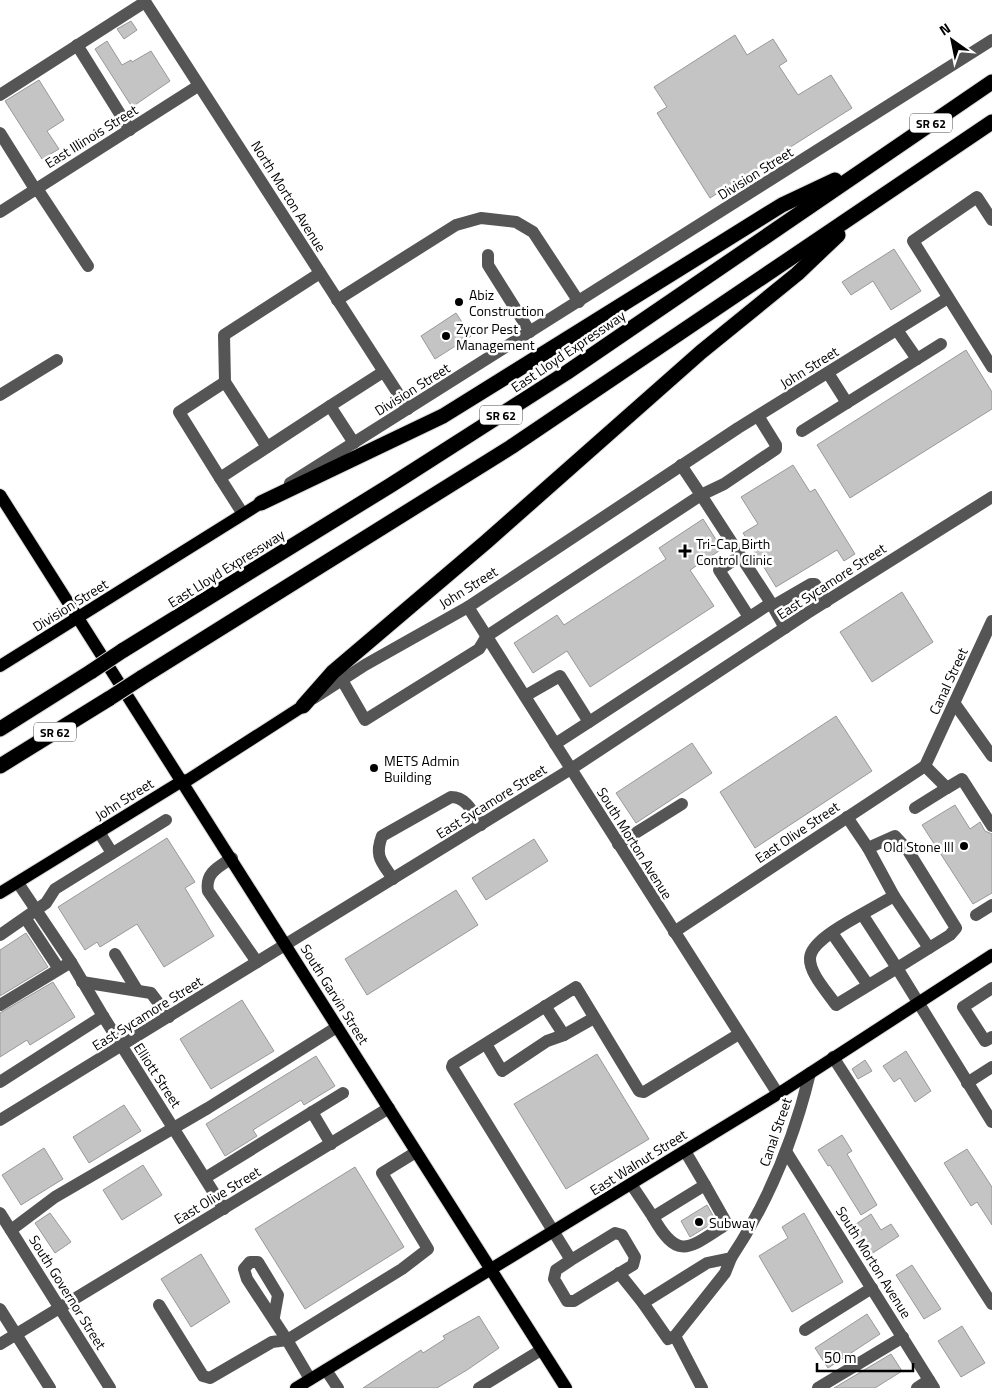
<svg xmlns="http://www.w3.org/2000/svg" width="992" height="1388" viewBox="0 0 992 1388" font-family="'Titillium Web',sans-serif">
  <rect width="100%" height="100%" fill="#fff"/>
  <g fill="#c4c4c4" stroke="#999">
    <path d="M131,21L137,30L124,39L117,29Z"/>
    <path d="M735,35L747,55L773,39L787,61L779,66L798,95L831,75L852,108L710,198L657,113L667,107L654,87Z"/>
    <path d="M107,41L122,65L131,60L132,62L151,51L170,81L132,107L95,49Z"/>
    <path d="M39,80L64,120L47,131L59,149L42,159L5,101Z"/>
    <path d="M894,249L921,291L891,310L873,281L851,295L842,282Z"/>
    <path d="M456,313L471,336L435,359L421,336Z"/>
    <path d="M966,350L992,392V409L850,498L817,445Z"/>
    <path d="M793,465L810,492L815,489L855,554L844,561L837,550L776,587L743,533L758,524L741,497Z"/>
    <path d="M703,519L722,549L690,570L714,606L590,687L567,651L533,673L514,643L557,615L564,625L666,559L659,548Z"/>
    <path d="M902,592L933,642L872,682L840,632Z"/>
    <path d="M836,716L872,771L755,848L720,792Z"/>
    <path d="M692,743L712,773L636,823L616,793Z"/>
    <path d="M955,805L970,829L980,822L985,831L992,834V893L973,904L922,825Z"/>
    <path d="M167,838L195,882L185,888L214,936L164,967L137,924L100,947L97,942L85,950L58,907Z"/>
    <path d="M534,839L548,861L486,900L472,878Z"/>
    <path d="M456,890L478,925L367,995L345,959Z"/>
    <path d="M26,933L48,967L0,996V950Z"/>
    <path d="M53,982L75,1017L30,1045L27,1040L0,1057V1013Z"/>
    <path d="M242,1000L274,1051L211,1089L180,1039Z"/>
    <path d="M906,1051L931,1091L915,1102L900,1078L894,1082L883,1066Z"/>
    <path d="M597,1054L649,1139L566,1189L514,1104Z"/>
    <path d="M316,1056L335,1086L304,1105L301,1100L253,1130L257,1136L225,1156L206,1124Z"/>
    <path d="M865,1060L872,1071L858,1079L852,1069Z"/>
    <path d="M124,1105L141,1131L89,1163L73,1137Z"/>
    <path d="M842,1135L852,1151L847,1154L877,1205L861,1215L830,1165L828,1166L818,1150Z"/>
    <path d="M44,1148L63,1179L21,1205L2,1175Z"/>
    <path d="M967,1149L992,1187V1225L977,1202L971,1206L944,1163Z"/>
    <path d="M143,1165L162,1195L122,1220L103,1190Z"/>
    <path d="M355,1167L404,1247L305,1309L255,1229Z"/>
    <path d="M707,1205L716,1221L690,1237L681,1221Z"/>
    <path d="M50,1213L71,1242L55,1253L35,1223Z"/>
    <path d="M804,1213L843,1282L792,1312L759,1256L788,1238L782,1227Z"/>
    <path d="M871,1214L881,1230L891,1224L899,1236L868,1256L850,1228Z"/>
    <path d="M201,1254L230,1302L191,1327L161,1279Z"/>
    <path d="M912,1265L941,1309L924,1319L896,1275Z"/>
    <path d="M867,1314L880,1334L828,1368L815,1348Z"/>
    <path d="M479,1316L499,1348L467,1370L437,1388H363L421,1350L423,1353L445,1339L443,1336Z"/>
    <path d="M962,1326L985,1363L961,1377L938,1341Z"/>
    <path d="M891,1354L902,1371L875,1388H834Z"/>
  </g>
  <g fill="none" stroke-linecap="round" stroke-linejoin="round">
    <defs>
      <g id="major">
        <path d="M0,495L566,1388"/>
        <path d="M0,666L261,503"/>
        <path d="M0,893L182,781L188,780L303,706"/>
        <path d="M296,1388L778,1094L992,955"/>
      </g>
      <g id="highway">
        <path d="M261,503L443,416L782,205L835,180"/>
        <path d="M122,651L391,485L566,373L992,82"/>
        <path d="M141,678L511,447L992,122"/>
        <path d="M303,706L333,672L486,542L701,352L797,274L838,235"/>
        <path d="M0,729L92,671"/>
        <path d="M0,766L110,698"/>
      </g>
    </defs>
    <use href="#major" stroke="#dbdbdb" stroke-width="14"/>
    <use href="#highway" stroke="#dbdbdb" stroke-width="17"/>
    <g stroke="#555" stroke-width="12">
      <path d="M144,0L408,409"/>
      <path d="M77,45L130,130"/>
      <path d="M0,95L145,2"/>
      <path d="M0,133L35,189L40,193L88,266"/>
      <path d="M0,212L198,86"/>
      <path d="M992,220L977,197L913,241L992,367"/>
      <path d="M488,255V265L530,332"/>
      <path d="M337,300L456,225L481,218L516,222L533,232L579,302"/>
      <path d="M897,330L917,359"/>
      <path d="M828,373L847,403"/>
      <path d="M225,382L224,335L320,273"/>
      <path d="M0,395L57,360"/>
      <path d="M758,416L776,445V449L724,484L701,495L771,603"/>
      <path d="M802,431L941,344"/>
      <path d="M354,443L330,406L383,372"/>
      <path d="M220,478L179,412L225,382L267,447"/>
      <path d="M290,483L992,40"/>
      <path d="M243,514L220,478L330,406"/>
      <path d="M740,556L719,570L749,617"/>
      <path d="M773,606L811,584H815L826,602"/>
      <path d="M468,607L778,1094"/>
      <path d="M342,680L365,720L479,649L487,636L701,495L681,465"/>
      <path d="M525,696L560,676L589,722L771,603L785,628"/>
      <path d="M314,698L365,665L468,607L738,428L948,298"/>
      <path d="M955,704L992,756"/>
      <path d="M555,744L589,722"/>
      <path d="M947,788L962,779L992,826"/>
      <path d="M915,808L947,788L925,766"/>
      <path d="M847,817L868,848L895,836L907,849L956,928L950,935L897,968L992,1122"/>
      <path d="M99,832L112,853"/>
      <path d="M618,844L682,804"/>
      <path d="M868,848L894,896L929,948"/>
      <path d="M232,858C218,867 205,873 208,891L257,962"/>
      <path d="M393,879C382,862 374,857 382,836L451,797C467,797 473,813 481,825"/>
      <path d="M18,883L71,962L103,1016L224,1209"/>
      <path d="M862,914C848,922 811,941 810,958C809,973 828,993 836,1005L897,968L862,914L894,896"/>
      <path d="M976,915L992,905"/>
      <path d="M26,919L59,969"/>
      <path d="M674,932L925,766L992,621"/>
      <path d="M832,933L868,985"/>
      <path d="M0,935L46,903L55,889L166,820"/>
      <path d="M115,954L137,990"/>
      <path d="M82,982L151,993L169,1017"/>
      <path d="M992,988L963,1007L985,1041L992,1037"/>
      <path d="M0,1005L71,962"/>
      <path d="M545,1006L564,1035"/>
      <path d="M486,1044L502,1071L547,1041L564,1035L594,1018"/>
      <path d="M833,1057L992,1304"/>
      <path d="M0,1082L103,1016"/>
      <path d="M967,1083L992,1067"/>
      <path d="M312,1112L331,1144"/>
      <path d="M0,1120L571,769L809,612L992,497"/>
      <path d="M787,1153L934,1388"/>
      <path d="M205,1178L343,1093"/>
      <path d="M631,1184L653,1217L705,1185L685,1151"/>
      <path d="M0,1213L110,1388"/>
      <path d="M653,1217C679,1263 690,1247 727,1224L705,1185"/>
      <path d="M11,1230L55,1197L208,1108L337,1027"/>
      <path d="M571,1260L615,1233L622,1235L635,1257L633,1265L574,1301H567L554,1279L556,1270L571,1260L452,1067L453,1064L576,987L639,1091L644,1092L739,1034"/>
      <path d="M619,1273L643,1303L707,1263L731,1258C769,1201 794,1139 810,1073"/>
      <path d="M643,1303L668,1339L675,1336L725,1273L731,1258"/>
      <path d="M159,1305L203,1376L210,1378L272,1342L287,1340L247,1279L244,1269L250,1262H258L278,1295L274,1317"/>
      <path d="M0,1309L50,1388"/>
      <path d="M805,1330L872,1288"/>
      <path d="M675,1336L702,1388"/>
      <path d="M0,1344L389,1108"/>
      <path d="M326,1370L338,1388"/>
      <path d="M310,1379L287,1340L402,1269L428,1249L382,1173L416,1152"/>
      <path d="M479,1388L541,1350"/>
      <path d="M818,1388L903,1337"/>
      <path d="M917,1388L929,1380"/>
    </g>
    <use href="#major" stroke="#000" stroke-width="12"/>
    <use href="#highway" stroke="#000" stroke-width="15"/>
    <defs>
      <g id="highway-bridge">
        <path d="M92,671L122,651"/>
        <path d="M110,698L141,678"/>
      </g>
    </defs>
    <use href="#highway-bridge" stroke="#dbdbdb" stroke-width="17" stroke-linecap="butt"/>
    <use href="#highway-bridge" stroke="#000" stroke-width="15"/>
  </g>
  <g fill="#000" stroke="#fff" stroke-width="2">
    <circle cx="459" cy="302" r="5"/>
    <circle cx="446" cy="336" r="5"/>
    <path d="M682.5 543.5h5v5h5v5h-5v5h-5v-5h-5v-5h5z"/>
    <circle cx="374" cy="768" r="5"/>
    <circle cx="964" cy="846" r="5"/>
    <circle cx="699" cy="1222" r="5"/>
  </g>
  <g text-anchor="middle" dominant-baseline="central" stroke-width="5" stroke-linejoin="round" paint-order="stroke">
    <g fill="#fff" stroke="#4c4c4c" stroke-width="1">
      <rect x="910" y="113.5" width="42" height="19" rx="4"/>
      <rect x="480" y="405.5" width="42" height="19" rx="4"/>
      <rect x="34" y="722.5" width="42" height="19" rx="4"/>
    </g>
    <g font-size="12" font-weight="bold" fill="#000">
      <text x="931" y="123">SR 62</text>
      <text x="501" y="415">SR 62</text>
      <text x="55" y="732">SR 62</text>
    </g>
    <g font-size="14" fill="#000" stroke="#fff">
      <text transform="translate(91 136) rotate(-32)">East Illinois Street</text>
      <text transform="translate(755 173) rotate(-32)">Division Street</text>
      <text transform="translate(289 196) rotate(58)">North Morton Avenue</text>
      <text transform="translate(568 351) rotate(-34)">East Lloyd Expressway</text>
      <text transform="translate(809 367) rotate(-32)">John Street</text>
      <text transform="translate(412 389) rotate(-32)">Division Street</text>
      <text transform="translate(226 568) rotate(-32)">East Lloyd Expressway</text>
      <text transform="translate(831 581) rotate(-33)">East Sycamore Street</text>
      <text transform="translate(468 587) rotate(-32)">John Street</text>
      <text transform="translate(70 605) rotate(-32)">Division Street</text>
      <text transform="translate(948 681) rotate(-65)">Canal Street</text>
      <text transform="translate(124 799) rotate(-32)">John Street</text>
      <text transform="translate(491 801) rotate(-32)">East Sycamore Street</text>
      <text transform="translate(797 832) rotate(-34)">East Olive Street</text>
      <text transform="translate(635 843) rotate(58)">South Morton Avenue</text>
      <text transform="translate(335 994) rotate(58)">South Garvin Street</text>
      <text transform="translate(147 1013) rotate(-32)">East Sycamore Street</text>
      <text transform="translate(158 1075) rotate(57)">Elliott Street</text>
      <text transform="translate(775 1132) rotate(-71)">Canal Street</text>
      <text transform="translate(638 1162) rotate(-32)">East Walnut Street</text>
      <text transform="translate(217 1195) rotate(-31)">East Olive Street</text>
      <text transform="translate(874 1262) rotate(58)">South Morton Avenue</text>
      <text transform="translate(68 1292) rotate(58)">South Governor Street</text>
    </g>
    <g font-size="14" fill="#000" stroke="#fff" text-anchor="start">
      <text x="469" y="294">Abiz<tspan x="469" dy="16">Construction</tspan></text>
      <text x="456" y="328">Zycor Pest<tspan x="456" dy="16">Management</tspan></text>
      <text x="696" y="543">Tri-Cap Birth<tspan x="696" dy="16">Control Clinic</tspan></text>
      <text x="384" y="760">METS Admin<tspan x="384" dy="16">Building</tspan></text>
      <text x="954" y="846" text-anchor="end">Old Stone III</text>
      <text x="709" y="1222">Subway</text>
    </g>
  </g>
  <g transform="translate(952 40) rotate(327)" stroke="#ffffff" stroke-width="4" paint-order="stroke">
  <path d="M0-4L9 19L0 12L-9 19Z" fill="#000000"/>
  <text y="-8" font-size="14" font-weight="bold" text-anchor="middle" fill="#000000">N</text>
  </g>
  <path d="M817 1363v8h96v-8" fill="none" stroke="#000000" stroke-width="2.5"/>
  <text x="824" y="1363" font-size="15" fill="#000000" stroke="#ffffff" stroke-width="4" paint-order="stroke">50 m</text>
</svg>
